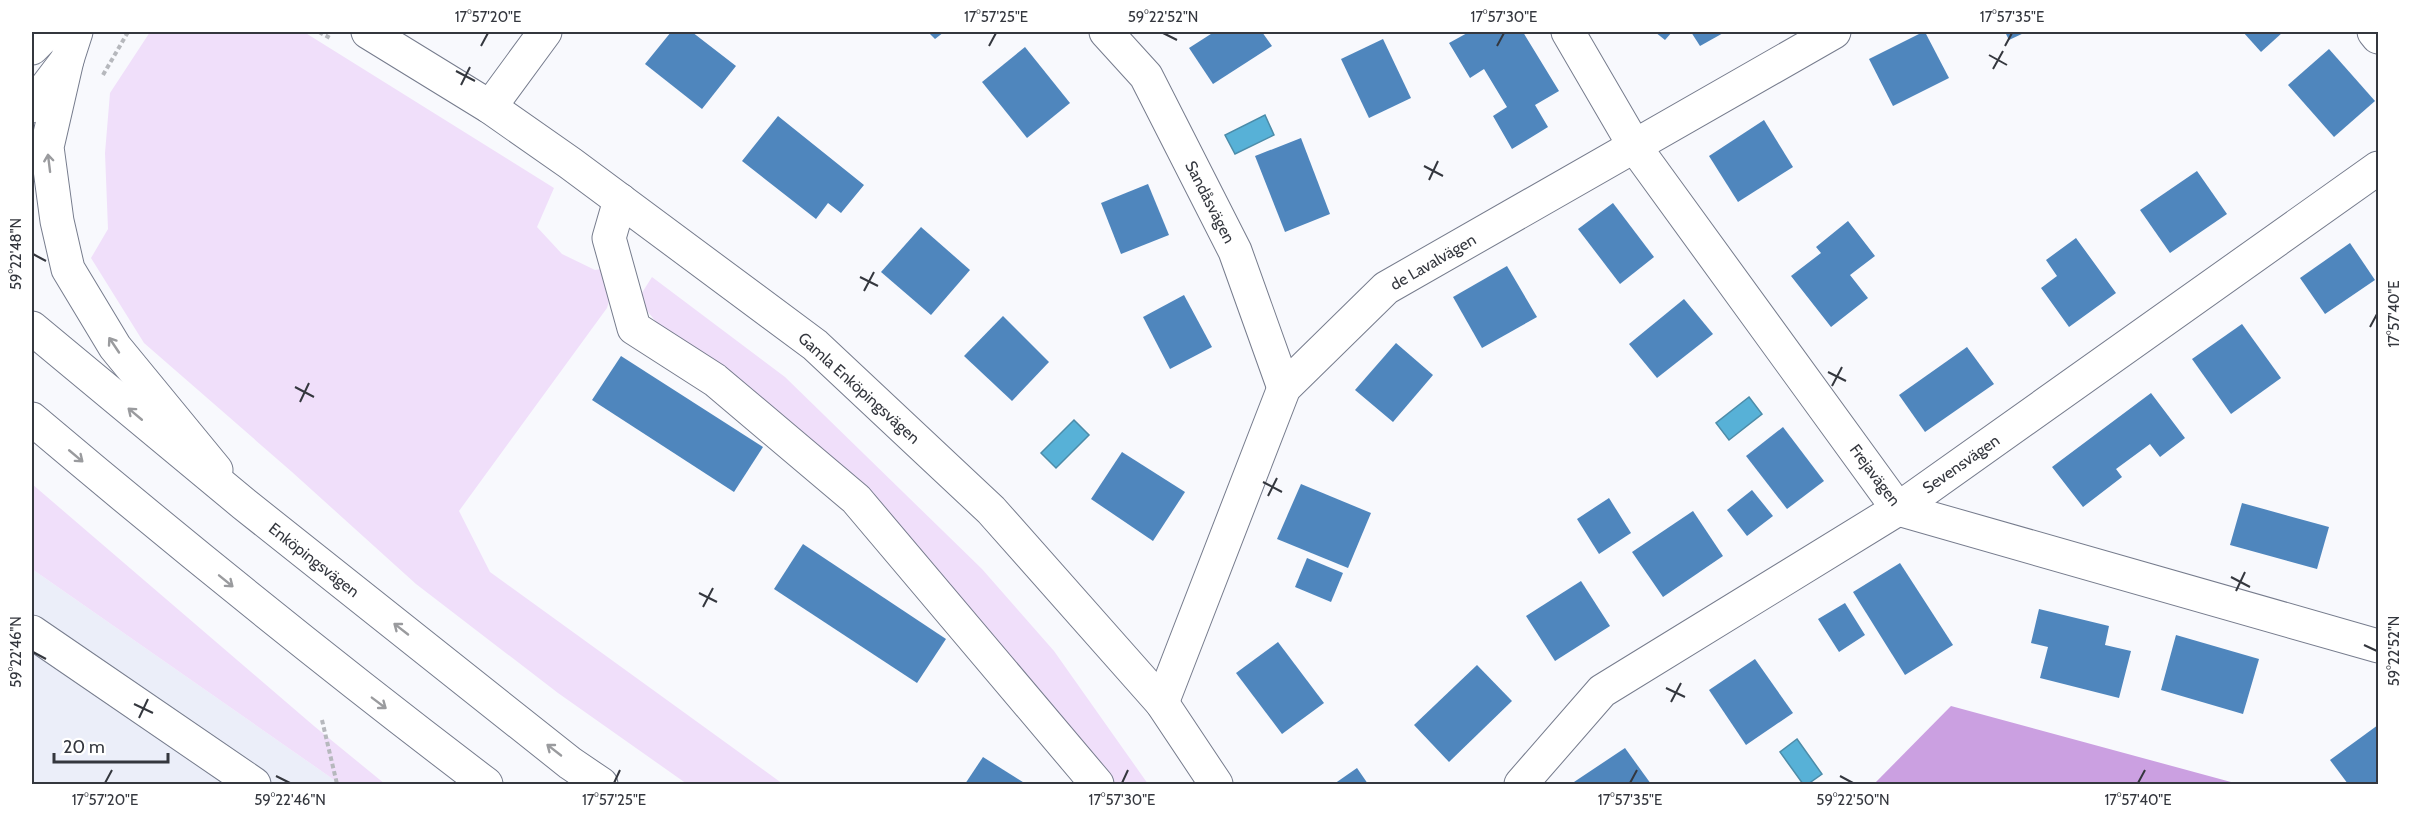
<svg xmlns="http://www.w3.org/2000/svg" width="2410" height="816" viewBox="0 0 2410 816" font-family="Cabin,sans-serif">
  <rect width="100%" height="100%" fill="#f8f9fd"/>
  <path fill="#ebeef9" d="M32,569L340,784H32Z"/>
  <g fill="#f0dffa">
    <path d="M150,32H304L554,188L537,227L562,254L595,270L619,266L607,308L459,511L490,572L783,784H687L558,693L416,584L292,472L144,343L91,258L108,229L105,153L110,93Z"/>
    <path d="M652,277L785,377L982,569L1054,651L1148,784H1107L1015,669L663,331L638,299Z"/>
    <path d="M32,484L314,726L385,784H340L32,569Z"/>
  </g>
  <path fill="#cba0e1" d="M1951,706L2231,782L2234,784H1874Z"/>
  <g fill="#57b1d7" stroke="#4c8ca9" stroke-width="1.5">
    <path d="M1265,115L1274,135L1235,154L1225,135Z"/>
    <path d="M1749,397L1762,414L1729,440L1716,423Z"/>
    <path d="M1074,420L1089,435L1056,468L1041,453Z"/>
    <path d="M1797,739L1822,774L1808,784H1803L1780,752Z"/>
  </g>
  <g fill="#4f86bd">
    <path d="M671,32H692L736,66L702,109L645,64Z"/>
    <path d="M928,32H944L935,39Z"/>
    <path d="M1214,32H1262L1272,46L1213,84L1189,48Z"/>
    <path d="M1469,32H1523L1559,91L1535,105L1548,127L1512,149L1493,116L1507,107L1484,69L1470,78L1449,43Z"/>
    <path d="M1655,32H1672L1665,40Z"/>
    <path d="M1691,32H1725L1700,46Z"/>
    <path d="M1923,32H1925L1949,78L1893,106L1869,59Z"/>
    <path d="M2005,32H2026L2009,40Z"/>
    <path d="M2243,32H2283L2261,52Z"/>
    <path d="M1383,39L1411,98L1369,118L1341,59Z"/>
    <path d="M1025,47L1070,103L1027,138L982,82Z"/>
    <path d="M2329,49L2375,101L2334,137L2288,85Z"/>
    <path d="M778,116L864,185L841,213L828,203L816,219L742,161Z"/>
    <path d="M1764,120L1793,167L1738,202L1709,156Z"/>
    <path d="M1301,138L1330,214L1285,232L1255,156Z"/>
    <path d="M2197,171L2227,214L2170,253L2140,210Z"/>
    <path d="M1148,184L1169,235L1121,254L1101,203Z"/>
    <path d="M1613,203L1654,257L1620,284L1578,229Z"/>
    <path d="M1848,221L1875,256L1850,275L1868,298L1831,327L1791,276L1821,253L1816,247Z"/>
    <path d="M921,227L970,270L931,315L881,272Z"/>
    <path d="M2076,238L2116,293L2069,327L2041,288L2057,276L2046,260Z"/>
    <path d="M2350,243L2375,280L2325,314L2300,278Z"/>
    <path d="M1507,266L1537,317L1482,348L1453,297Z"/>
    <path d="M1184,295L1212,347L1170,369L1143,317Z"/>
    <path d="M1684,299L1713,334L1657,378L1629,344Z"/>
    <path d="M1003,316L1049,362L1012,401L964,356Z"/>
    <path d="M2242,324L2281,378L2231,414L2192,359Z"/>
    <path d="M1396,343L1433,375L1393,422L1355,390Z"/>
    <path d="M1967,347L1994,384L1925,432L1899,395Z"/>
    <path d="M621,356L763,447L734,492L592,400Z"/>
    <path d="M2151,393L2185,438L2160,457L2150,444L2116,469L2122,477L2083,507L2052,467Z"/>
    <path d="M1783,427L1824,481L1787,509L1746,456Z"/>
    <path d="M1122,452L1185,492L1153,541L1091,499Z"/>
    <path d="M1301,484L1371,513L1348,568L1277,539Z"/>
    <path d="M1752,490L1773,516L1747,536L1727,510Z"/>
    <path d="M1609,498L1631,533L1599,554L1577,519Z"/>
    <path d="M2242,503L2329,527L2317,569L2230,545Z"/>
    <path d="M1693,511L1723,556L1663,597L1632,552Z"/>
    <path d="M803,544L946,639L917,683L774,589Z"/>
    <path d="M1307,558L1343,573L1331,602L1295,587Z"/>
    <path d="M1900,563L1953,645L1905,675L1853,592Z"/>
    <path d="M1581,581L1610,626L1555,661L1526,616Z"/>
    <path d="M1845,603L1865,635L1839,652L1818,619Z"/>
    <path d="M2039,609L2109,626L2105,645L2131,651L2119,698L2040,678L2048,647L2031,643Z"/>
    <path d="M2176,635L2259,659L2243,714L2161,690Z"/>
    <path d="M1278,642L1324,703L1282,734L1236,673Z"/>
    <path d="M1755,659L1793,713L1746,745L1709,690Z"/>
    <path d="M1477,665L1512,701L1449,762L1414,725Z"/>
    <path d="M2378,725V784H2348L2330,760Z"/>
    <path d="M1625,748L1651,784H1571Z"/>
    <path d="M983,757L1026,784H965Z"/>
    <path d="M1357,768L1368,784H1334Z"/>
  </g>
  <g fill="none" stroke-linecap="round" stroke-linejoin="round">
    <defs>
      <g id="minor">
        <path d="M368,32L490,107L570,163L815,345L991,510L1162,703L1216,784"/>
        <path d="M1106,32L1146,76L1235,251L1284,388"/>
        <path d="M1568,32L1635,147L1898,509L2378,646"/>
        <path d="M2374,32L2378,37"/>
        <path d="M32,48L48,32"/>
        <path d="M67,60L47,147L57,221L68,269L115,347L216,470"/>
        <path d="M32,106L67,60L76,32"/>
        <path d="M490,107L545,32"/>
        <path d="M620,200L609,238L634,328L715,380L856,499L1097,784"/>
        <path d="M32,632L254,784"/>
        <path d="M1162,703L1284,388L1386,288L1834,32"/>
        <path d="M1521,784L1602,691L1898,509L2378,168"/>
      </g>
      <g id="major">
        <path d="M32,328L244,504L570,763L601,784"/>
        <path d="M32,419C180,544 331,666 486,784"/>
      </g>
    </defs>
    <use href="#minor" stroke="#767c8d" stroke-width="35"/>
    <use href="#major" stroke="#767c8d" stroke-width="35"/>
    <g stroke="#b6b8bd" stroke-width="4" stroke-dasharray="4.5 3" stroke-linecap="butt">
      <path d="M319,32L332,39"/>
      <path d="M103,75L128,32"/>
      <path d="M322,720L337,784"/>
    </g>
    <use href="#minor" stroke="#fff" stroke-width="33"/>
    <use href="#major" stroke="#fff" stroke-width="33"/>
  </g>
  <defs><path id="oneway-shaft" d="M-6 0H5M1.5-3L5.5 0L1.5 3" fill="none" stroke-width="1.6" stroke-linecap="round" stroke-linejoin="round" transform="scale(1.5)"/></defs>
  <g stroke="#9a9b9e">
    <use href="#oneway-shaft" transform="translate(49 163) rotate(-97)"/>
    <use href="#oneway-shaft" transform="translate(114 345) rotate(-124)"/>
    <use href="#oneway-shaft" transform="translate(135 414) rotate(-140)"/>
    <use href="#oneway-shaft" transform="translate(76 456) rotate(40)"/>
    <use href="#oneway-shaft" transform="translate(226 581) rotate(39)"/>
    <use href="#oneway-shaft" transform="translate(401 629) rotate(-142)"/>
    <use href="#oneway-shaft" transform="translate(379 703) rotate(37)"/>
    <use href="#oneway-shaft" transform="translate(554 750) rotate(-142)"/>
  </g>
  <path fill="none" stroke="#34373e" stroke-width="2" d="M1163,33L1177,40M481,46L488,33M989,46L996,33M1497,46L1504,33M2005,46L2012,33M1989,55L2007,65M1993,69L2003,51M456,71L475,81M461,85L470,67M1424,166L1443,176M1429,180L1438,161M33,254L46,261M860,277L878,286M864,291L874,272M2370,327L2377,314M1828,372L1846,381M1832,386L1842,367M295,387L314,397M300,402L309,383M1263,482L1282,492M1268,496L1277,478M2231,577L2250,587M2236,591L2245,572M699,593L717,602M703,607L713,588M2364,645L2377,651M33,652L46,659M1666,688L1685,697M1671,702L1681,683M134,704L153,713M139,718L148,699M276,776L290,783M1840,776L1853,783M105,783L112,770M614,783L620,770M1122,783L1128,770M1630,783L1637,770M2138,783L2145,770"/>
  <g text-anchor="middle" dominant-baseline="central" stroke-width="4.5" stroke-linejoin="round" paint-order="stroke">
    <g font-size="16" fill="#34373e" stroke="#fff">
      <text transform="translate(1210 202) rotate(63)">Sandåsvägen</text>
      <text transform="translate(1433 262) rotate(-30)">de Lavalvägen</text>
      <text transform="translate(859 388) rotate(42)">Gamla Enköpingsvägen</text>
      <text transform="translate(1961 464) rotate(-35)">Sevensvägen</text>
      <text transform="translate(1875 475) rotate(53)">Frejavägen</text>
      <text transform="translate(314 560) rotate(38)">Enköpingsvägen</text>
    </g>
  </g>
  <rect width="2410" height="816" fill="none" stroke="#ffffff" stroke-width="66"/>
  <path d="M54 753v9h114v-9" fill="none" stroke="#34373e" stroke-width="3"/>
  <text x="63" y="753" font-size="18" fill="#34373e" stroke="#ffffff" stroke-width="4.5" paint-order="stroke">20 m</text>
  <rect x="33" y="33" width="2344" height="750" fill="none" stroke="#34373e" stroke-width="2"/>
  <g font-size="15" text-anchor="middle" fill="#34373e">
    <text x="488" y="22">17°57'20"E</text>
    <text x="996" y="22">17°57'25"E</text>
    <text x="1163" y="22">59°22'52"N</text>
    <text x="1504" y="22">17°57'30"E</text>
    <text x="2012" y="22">17°57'35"E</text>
    <text transform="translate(16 254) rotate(-90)" y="5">59°22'48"N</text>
    <text transform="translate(2394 314) rotate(-90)" y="5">17°57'40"E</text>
    <text transform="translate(2394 651) rotate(-90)" y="5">59°22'52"N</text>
    <text transform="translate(16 652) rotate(-90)" y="5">59°22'46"N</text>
    <text x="105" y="805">17°57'20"E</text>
    <text x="290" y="805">59°22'46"N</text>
    <text x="614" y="805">17°57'25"E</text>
    <text x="1122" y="805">17°57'30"E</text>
    <text x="1630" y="805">17°57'35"E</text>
    <text x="1853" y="805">59°22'50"N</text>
    <text x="2138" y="805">17°57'40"E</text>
  </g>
</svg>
